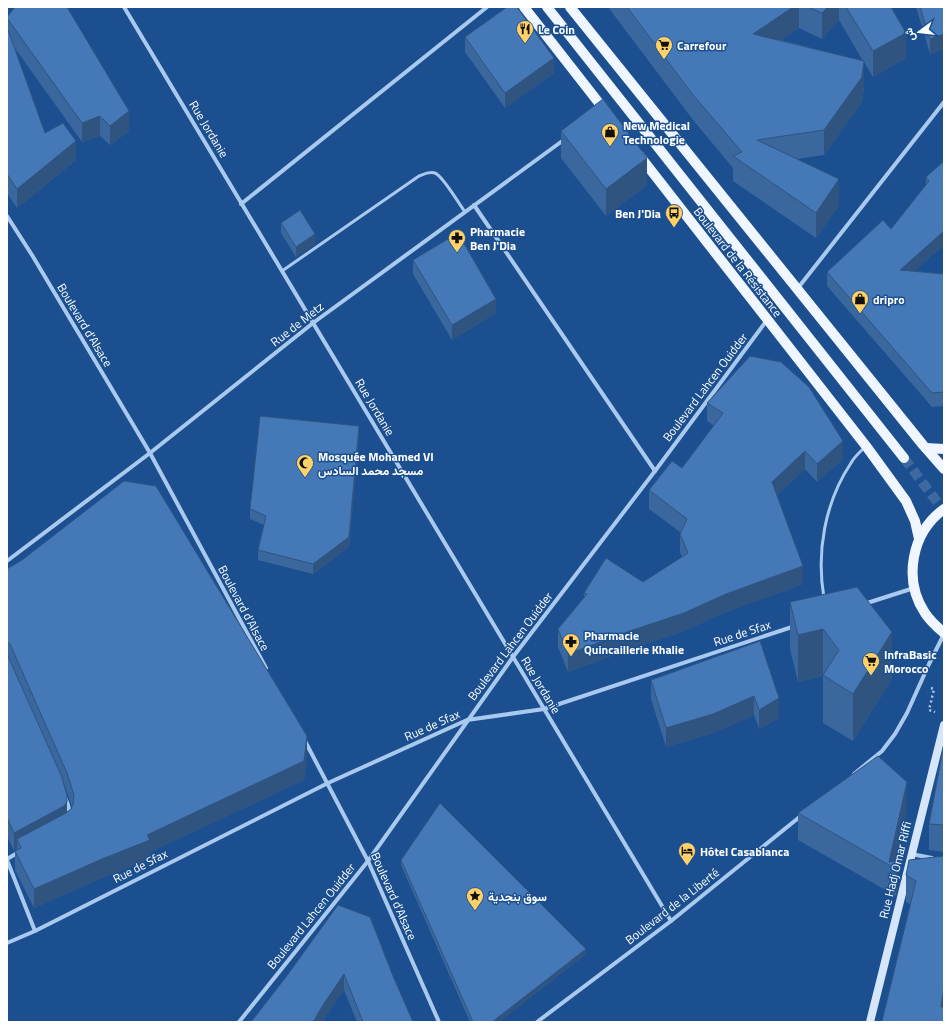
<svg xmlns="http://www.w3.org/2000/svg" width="951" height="1029" viewBox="0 0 951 1029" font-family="'Titillium Web',Vazirmatn,sans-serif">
  <rect width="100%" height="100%" fill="#1b4f8f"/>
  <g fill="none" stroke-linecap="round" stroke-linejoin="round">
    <path stroke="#3d69a0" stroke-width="10" stroke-dasharray="10 5" stroke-linecap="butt" d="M904,458L944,511"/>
    <path stroke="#a9c9ee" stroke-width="2.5" stroke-dasharray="2 3" stroke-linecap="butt" d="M931,688L934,689L929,710L935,712"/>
    <g stroke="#a9c9ee" stroke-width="3">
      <path d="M282,271L419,176C424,174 429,171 435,173C443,176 459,204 465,212"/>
      <path d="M824,598C816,552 825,502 851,463C854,457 860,452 865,447"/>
    </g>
    <g stroke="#a9c9ee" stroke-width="4">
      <path d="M124,7L671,921"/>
      <path d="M241,204L487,7"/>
      <path d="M474,205L655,471"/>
      <path d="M7,216L32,255L150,453L266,668"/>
      <path d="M798,288L944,102"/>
      <path d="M7,561L150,453L313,323L565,139"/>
      <path d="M864,604L914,588"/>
      <path d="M305,741L368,861L439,1022"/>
      <path d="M854,774L882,751L895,734L907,713L929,664L944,634"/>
      <path d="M65,797L68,805L70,815"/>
      <path d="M911,854L932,858"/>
      <path d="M7,859L19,852"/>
      <path d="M7,860L35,931"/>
      <path d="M7,943L35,931L328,783L467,720L544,709L795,626"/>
      <path d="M239,1022L368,861L513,657L655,471L767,320"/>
      <path d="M537,1022L671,921L802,815"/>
    </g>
    <path stroke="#d6e6fa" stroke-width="8" d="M870,1022L944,725"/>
    <g stroke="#f0f6ff" stroke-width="10">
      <path d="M524,7L606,112"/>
      <path d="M547,7L904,458"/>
      <path d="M570,7L923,445L944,469"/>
      <path d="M639,155L866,446L906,501L915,521L919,539"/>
      <path d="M926,448L944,449"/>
      <path d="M944,509C911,533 903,580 925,613C930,621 937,627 944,633"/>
    </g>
  </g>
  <g fill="#3a679d" fill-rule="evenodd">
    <path d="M608,7H891L906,58L873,77L864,62V86L862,102L824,155L797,159L839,205L816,238L733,181V168L693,120ZM839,20L863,61L781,40L799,28L822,39Z"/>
    <path d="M916,7H944V49L930,54Z"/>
    <path d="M7,17L129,131L110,145L100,136L82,142L14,47L45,133L76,160L17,208L7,193Z"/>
    <path d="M465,37L554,73L505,108L465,52Z"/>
    <path d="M561,131L647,185L606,216L561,158Z"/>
    <path d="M944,161V245L914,271L944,274V406L932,407L827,286V272L891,229L926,186V177Z"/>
    <path d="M281,223L315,244L296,257L281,233Z"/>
    <path d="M413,260L496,313L452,340L413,274Z"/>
    <path d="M707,403L843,459L817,482L805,469L777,495L803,584L726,612L684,631L627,650L568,672L558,647V629L584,598V593L643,582L682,557L680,552V532L649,509V490L682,468L714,426L707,421Z"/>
    <path d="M359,436L349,547L313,574L258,560V550L264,525L250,519V509Z"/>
    <path d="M7,569L307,755L304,780L150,852V859L102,878L34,908L15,870V851L17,850L14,851L7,836ZM63,781L67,792L72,807L71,809L67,812Z"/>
    <path d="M790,602L892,679L853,741L823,723V676L798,682L790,649Z"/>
    <path d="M760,641L779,718L759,729L754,715L713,733L666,747L651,699V680Z"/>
    <path d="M944,744V852L929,850V824Z"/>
    <path d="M907,809L895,861L898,888L896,896L798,840V813Z"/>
    <path d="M944,856L910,904L906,902V875Z"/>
    <path d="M401,860L586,954L499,1022H470L401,865Z"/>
    <path d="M338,905L393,976L413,1022H357L344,990L322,1022H251L286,977Z"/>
  </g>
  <g fill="#305480">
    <path d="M793,7H799V28L753,59V34Z"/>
    <path d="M828,7H839V20L822,39V13Z"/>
    <path d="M906,33V58L873,77V51Z"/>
    <path d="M944,34V49L930,54V39Z"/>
    <path d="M554,58V73L505,108V93Z"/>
    <path d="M864,61V86L862,102L824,155V130Z"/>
    <path d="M129,111V131L110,145V126Z"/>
    <path d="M100,116V136L82,142V123Z"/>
    <path d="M76,141V160L17,208V189Z"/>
    <path d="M647,158V185L606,216V189Z"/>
    <path d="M839,179V205L816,238V213Z"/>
    <path d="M944,231V245L900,284V270Z"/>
    <path d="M315,234V244L296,257V247Z"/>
    <path d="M496,299V313L452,340V325Z"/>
    <path d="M359,426V436L349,547L313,574V564Z"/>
    <path d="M843,441V459L817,482V464Z"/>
    <path d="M805,451V469L772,500V482Z"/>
    <path d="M803,566V584L726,612L684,631L627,650L568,672V654L726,594Z"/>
    <path d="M823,629V676L798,682V635Z"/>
    <path d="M892,632V679L853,741V694Z"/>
    <path d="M754,696V715L713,733L666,747V728Z"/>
    <path d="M779,698V718L759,729V710Z"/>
    <path d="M307,736V755L304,780L150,852V859L102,878L34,908V889L102,859L147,835Z"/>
    <path d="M907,782V809L894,868L889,862Z"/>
    <path d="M67,795V814L17,839V850L14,851V833Z"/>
    <path d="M898,861V888L896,896V869Z"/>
    <path d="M586,949V954L499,1022H492Z"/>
    <path d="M344,974V990L322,1022H313L323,1005Z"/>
    <path d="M944,987V1014L941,1007Z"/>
  </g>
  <g fill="#4478b7" stroke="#305480">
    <path d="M15,7H67L129,111L110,126L100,116L82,123L7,18V17Z"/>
    <path d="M507,7H517L554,58L505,93L465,37Z"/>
    <path d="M627,7H793L753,34L864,61L862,77L824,130L757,140L839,179L816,213L733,156L742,152L693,95Z"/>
    <path d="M808,7H828L822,13Z"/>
    <path d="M846,7H891L906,33L873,51Z"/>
    <path d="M920,7H944V34L930,39Z"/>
    <path d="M7,27L45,133L63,123L76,141L17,189L7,174Z"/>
    <path d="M603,99L647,158L606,189L561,131Z"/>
    <path d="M944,161V231L900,270L944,274V392L932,393L827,272L883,220L891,229L929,181L926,177Z"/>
    <path d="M300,210L315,234L296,247L281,223Z"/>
    <path d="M458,233L496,299L452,325L413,260Z"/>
    <path d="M750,356L781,362L809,387L843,441L817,464L805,451L772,482L803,566L726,594L684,613L627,632L568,654L558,629L587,594L584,593L606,558L643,582L688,553L680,534L687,519L649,490L672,461L682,468L723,413L707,403Z"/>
    <path d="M260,416L359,426L349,537L313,564L258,550L266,516L250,509Z"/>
    <path d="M124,481L156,486L307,736L304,761L147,835L150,840L102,859L34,889L15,851L21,848L17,839L66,813L71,809L73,804L74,795L67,773L10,644L7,642V569L22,560Z"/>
    <path d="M857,587L892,632L853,694L823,675L839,650L823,629L798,635L790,602Z"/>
    <path d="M760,641L779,698L759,710L754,696L713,714L666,728L651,680Z"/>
    <path d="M7,654L61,775L67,795V802L64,806L14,833L7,818Z"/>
    <path d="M944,744V825L929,824Z"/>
    <path d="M878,756L907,782L889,862L898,861L896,869L798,813Z"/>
    <path d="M440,803L586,949L492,1022H473L401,860Z"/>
    <path d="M944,856V987L941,1007H944V1022H882L883,1017L916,881L906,875L909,860Z"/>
    <path d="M338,905L370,917L393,976L413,1022H363L344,974L323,1005L313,1022H251L286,977Z"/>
  </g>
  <defs>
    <symbol id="restaurant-pin" viewBox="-11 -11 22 30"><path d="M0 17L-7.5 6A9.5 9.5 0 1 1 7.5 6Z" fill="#ffd166" stroke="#1b4f8f"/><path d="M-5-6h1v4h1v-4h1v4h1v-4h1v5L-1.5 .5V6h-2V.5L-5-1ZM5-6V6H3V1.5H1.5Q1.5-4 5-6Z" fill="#111"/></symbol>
    <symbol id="supermarket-pin" viewBox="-11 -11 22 30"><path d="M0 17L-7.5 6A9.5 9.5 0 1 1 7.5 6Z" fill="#ffd166" stroke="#1b4f8f"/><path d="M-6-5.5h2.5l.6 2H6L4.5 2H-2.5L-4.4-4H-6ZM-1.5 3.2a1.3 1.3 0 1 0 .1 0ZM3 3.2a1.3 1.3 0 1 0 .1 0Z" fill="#111"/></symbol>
    <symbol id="shop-pin" viewBox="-11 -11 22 30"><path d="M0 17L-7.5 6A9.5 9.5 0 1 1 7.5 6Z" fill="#ffd166" stroke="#1b4f8f"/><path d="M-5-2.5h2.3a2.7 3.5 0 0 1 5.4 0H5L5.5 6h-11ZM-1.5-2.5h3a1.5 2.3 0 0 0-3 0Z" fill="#111"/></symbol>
    <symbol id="bus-pin" viewBox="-11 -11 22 30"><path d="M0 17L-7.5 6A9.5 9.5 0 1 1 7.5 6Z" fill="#ffd166" stroke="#1b4f8f"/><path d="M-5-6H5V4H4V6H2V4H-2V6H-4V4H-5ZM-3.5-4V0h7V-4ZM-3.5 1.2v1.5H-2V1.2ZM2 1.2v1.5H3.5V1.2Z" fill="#111"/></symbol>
    <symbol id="pharmacy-pin" viewBox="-11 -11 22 30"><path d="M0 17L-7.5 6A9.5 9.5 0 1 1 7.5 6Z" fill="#ffd166" stroke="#1b4f8f"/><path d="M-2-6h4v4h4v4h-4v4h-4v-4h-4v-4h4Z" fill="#111"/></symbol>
    <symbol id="mosque-pin" viewBox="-11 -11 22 30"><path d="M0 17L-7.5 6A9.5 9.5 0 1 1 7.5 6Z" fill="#ffd166" stroke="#1b4f8f"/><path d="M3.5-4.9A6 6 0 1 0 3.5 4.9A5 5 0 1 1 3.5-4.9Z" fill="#111"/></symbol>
    <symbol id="hotel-pin" viewBox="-11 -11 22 30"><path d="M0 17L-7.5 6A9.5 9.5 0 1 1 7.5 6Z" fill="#ffd166" stroke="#1b4f8f"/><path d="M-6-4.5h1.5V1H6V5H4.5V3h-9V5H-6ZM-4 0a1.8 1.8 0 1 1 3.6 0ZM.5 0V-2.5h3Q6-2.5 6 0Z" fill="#111"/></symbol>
    <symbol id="sight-pin" viewBox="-11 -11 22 30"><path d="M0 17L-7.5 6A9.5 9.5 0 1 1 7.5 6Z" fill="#ffd166" stroke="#1b4f8f"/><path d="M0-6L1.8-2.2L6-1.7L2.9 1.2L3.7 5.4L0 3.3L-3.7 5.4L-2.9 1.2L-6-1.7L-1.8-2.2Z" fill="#111"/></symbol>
  </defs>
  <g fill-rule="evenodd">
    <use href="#restaurant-pin" x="515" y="19" width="20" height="27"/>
    <use href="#supermarket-pin" x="654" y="35" width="20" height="27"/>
    <use href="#shop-pin" x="600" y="122" width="20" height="27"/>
    <use href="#bus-pin" x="664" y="203" width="20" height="27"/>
    <use href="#pharmacy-pin" x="447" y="228" width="20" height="27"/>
    <use href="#shop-pin" x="850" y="289" width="20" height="27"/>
    <use href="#mosque-pin" x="295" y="453" width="20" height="27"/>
    <use href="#pharmacy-pin" x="561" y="632" width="20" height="27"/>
    <use href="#supermarket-pin" x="861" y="651" width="20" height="27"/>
    <use href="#hotel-pin" x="677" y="841" width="20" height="27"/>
    <use href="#sight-pin" x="465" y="886" width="20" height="27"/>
  </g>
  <g text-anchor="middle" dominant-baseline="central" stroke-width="3" stroke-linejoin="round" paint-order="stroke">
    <g font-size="12" font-weight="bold" fill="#fff" stroke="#1b4f8f" text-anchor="start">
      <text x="538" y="29">Le Coin</text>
      <text x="677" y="45">Carrefour</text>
      <text x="623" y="125">New Medical<tspan x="623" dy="14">Technologie</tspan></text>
      <text x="661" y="213" text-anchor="end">Ben J'Dia</text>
      <text x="470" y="231">Pharmacie<tspan x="470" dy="14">Ben J'Dia</tspan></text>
      <text x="873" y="299">dripro</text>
      <text x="318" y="456">Mosquée Mohamed VI<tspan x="318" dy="14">مسجد محمد السادس</tspan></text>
      <text x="584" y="635">Pharmacie<tspan x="584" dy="14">Quincaillerie Khalie</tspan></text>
      <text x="884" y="654">InfraBasic<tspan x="884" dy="14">Morocco</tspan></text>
      <text x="700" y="851">Hôtel Casablanca</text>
      <text x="488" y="896">سوق بنجدية</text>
    </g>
    <g font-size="12" fill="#fff" stroke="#1b4f8f">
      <text transform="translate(209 129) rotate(59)">Rue Jordanie</text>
      <text transform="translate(738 262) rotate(52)">Boulevard de la Résistance</text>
      <text transform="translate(297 324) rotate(-38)">Rue de Metz</text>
      <text transform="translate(85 325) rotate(59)">Boulevard d'Alsace</text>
      <text transform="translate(705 387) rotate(-53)">Boulevard Lahcen Ouidder</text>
      <text transform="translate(375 407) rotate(59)">Rue Jordanie</text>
      <text transform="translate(244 608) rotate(62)">Boulevard d'Alsace</text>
      <text transform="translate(742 633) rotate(-18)">Rue de Sfax</text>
      <text transform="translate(510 646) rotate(-53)">Boulevard Lahcen Ouidder</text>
      <text transform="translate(541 685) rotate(59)">Rue Jordanie</text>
      <text transform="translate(432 725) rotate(-24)">Rue de Sfax</text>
      <text transform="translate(140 866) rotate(-27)">Rue de Sfax</text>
      <text transform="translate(895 870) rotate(-76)">Rue Hadj Omar Riffi</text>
      <text transform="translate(394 896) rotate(66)">Boulevard d'Alsace</text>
      <text transform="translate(672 906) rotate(-38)">Boulevard de la Liberté</text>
      <text transform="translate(311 916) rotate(-51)">Boulevard Lahcen Ouidder</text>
    </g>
  </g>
  <rect width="951" height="1029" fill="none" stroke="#ffffff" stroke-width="16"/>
  <g transform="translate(919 32) rotate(255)" stroke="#1b4f8f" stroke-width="3" paint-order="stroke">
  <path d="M0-3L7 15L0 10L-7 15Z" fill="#ffffff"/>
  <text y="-6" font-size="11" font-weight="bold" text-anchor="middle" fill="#ffffff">ش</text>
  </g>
</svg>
